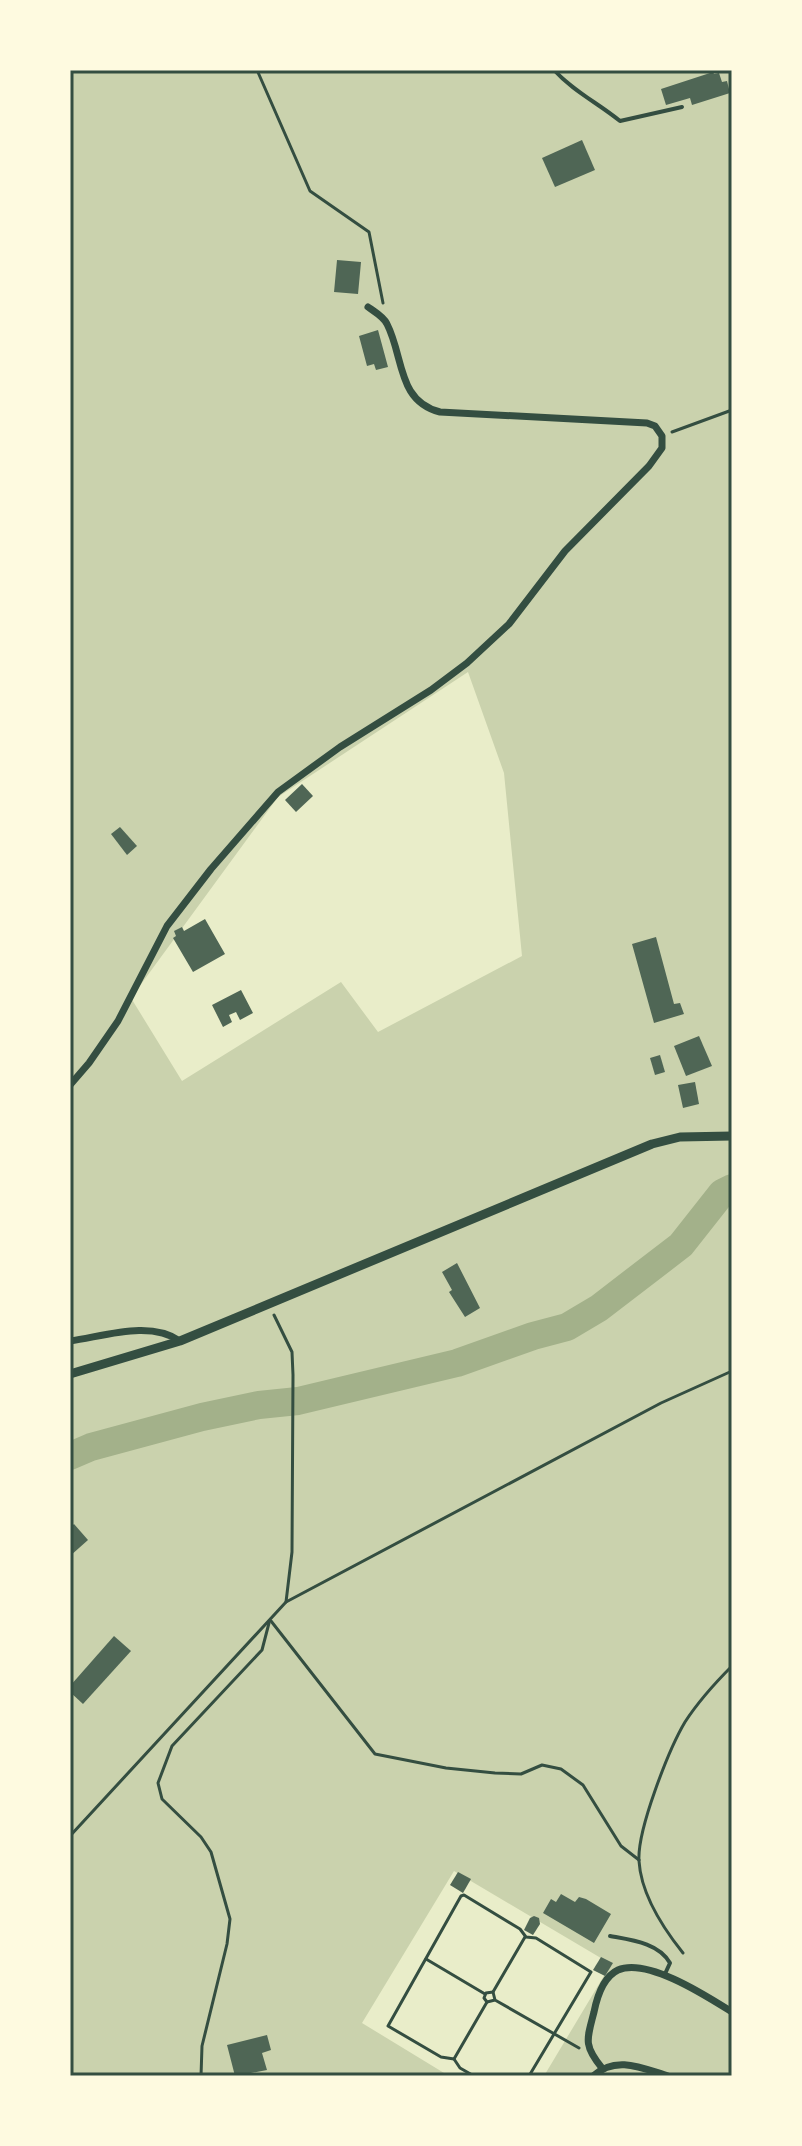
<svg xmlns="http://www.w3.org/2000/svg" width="802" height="2146" viewBox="0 0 802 2146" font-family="'DM Sans',sans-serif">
  <rect width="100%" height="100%" fill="#e9edc9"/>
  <path fill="#cad2ad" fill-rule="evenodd" d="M70,70H732V2076H544L611,1964L454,1871L362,2023L449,2076H70ZM468,672L504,773L522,956L378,1032L341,982L182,1081L131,998L278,797Z"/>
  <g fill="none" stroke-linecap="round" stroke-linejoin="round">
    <path stroke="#a3b18a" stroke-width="28" d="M70,1456L91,1447L202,1417L259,1405L298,1401L457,1363L533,1336L567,1327L599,1308L681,1245L722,1193L732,1188"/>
  </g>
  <g fill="#4f6655">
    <path d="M713,72L714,74L719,73L722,82L727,81L730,93L692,105L690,98L666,105L661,89Z"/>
    <path d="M582,140L595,170L555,187L542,158Z"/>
    <path d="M337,260L361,262L358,294L334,292Z"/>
    <path d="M378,330L388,367L376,370L374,364L367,366L359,336Z"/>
    <path d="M302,784L313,796L296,812L285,800Z"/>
    <path d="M120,827L137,846L127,855L111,834Z"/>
    <path d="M205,919L225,954L193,972L173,938L176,936L174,931L182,927L184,931Z"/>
    <path d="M656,937L674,1004L680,1003L684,1014L654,1023L632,944Z"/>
    <path d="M241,990L253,1013L240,1020L236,1012L229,1015L232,1022L223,1027L212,1005Z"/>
    <path d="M699,1036L712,1066L686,1076L674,1046Z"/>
    <path d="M660,1055L665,1072L655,1075L650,1058Z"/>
    <path d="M695,1082L699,1104L683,1108L678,1085Z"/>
    <path d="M457,1263L480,1308L465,1317L449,1292L452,1290L442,1272Z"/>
    <path d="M74,1524L88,1540L70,1556V1528Z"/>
    <path d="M114,1636L131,1651L83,1704L70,1692V1686Z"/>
    <path d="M458,1872L471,1879L463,1893L450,1885Z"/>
    <path d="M561,1894L575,1902L579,1897L586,1899L611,1914L594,1943L543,1913L551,1899L556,1902Z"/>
    <path d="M534,1916L539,1918L540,1924L533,1935L524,1930L530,1918Z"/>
    <path d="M601,1957L613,1963L605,1976L593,1970Z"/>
    <path d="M267,2035L271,2050L262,2053L267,2070L235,2076L227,2045Z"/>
  </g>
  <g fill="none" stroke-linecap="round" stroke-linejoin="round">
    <g stroke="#344e41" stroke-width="3">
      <path d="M257,70L310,191L369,232L383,303"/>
      <path d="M672,432L732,410"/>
      <path d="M274,1315L292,1352L293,1375L292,1552L286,1602"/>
      <path d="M271,1621L375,1754L446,1768L495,1773L521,1774L542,1765L561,1769L583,1785L621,1846L639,1860"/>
      <path d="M70,1836L286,1602L661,1403L732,1371"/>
      <path d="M683,1953C663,1928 641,1894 639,1861C637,1830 669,1749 685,1722C698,1702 715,1683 732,1666"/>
      <path d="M426,1959L485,1994"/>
      <path d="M493,1992L525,1937"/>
      <path d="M495,2000L487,2002L484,1998L486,1993L493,1992L495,2000L579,2048"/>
      <path d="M454,2059L487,2002"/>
      <path d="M201,2076L202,2046L227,1944L230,1919L211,1852L201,1837L162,1799L158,1783L172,1746L262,1650L269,1623"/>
      <path d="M474,2076L460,2068L454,2059L441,2057L388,2026L461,1896L464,1895L520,1929L526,1937L536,1938L591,1972L529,2076"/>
    </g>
    <g stroke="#344e41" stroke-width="4">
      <path d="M554,70C573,91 598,103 620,121L682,107"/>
      <path d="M610,1936C632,1940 659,1943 670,1963L664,1976"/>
    </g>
    <g stroke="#344e41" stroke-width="7">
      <path d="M70,1085L89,1063L118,1021L167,926L211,869L278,792L340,747L431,690L467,663L509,624L565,551L649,466L662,448V436L655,426L647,423L440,412C397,401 404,357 387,324C384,317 375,312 368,307"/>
      <path d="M70,1341C105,1336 150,1320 180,1341"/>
      <path d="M602,2068C583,2045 587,2039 594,2012C597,1997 603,1977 618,1970C647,1957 708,1997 732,2012"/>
      <path d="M593,2076C616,2055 642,2068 668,2076"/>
    </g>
    <path stroke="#344e41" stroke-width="9" d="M70,1374L180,1341L652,1144L680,1137L732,1136"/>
  </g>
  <rect width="802" height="2146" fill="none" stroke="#fefae0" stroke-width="144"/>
  <rect x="72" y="72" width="658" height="2002" fill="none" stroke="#344e41" stroke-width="3"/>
</svg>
